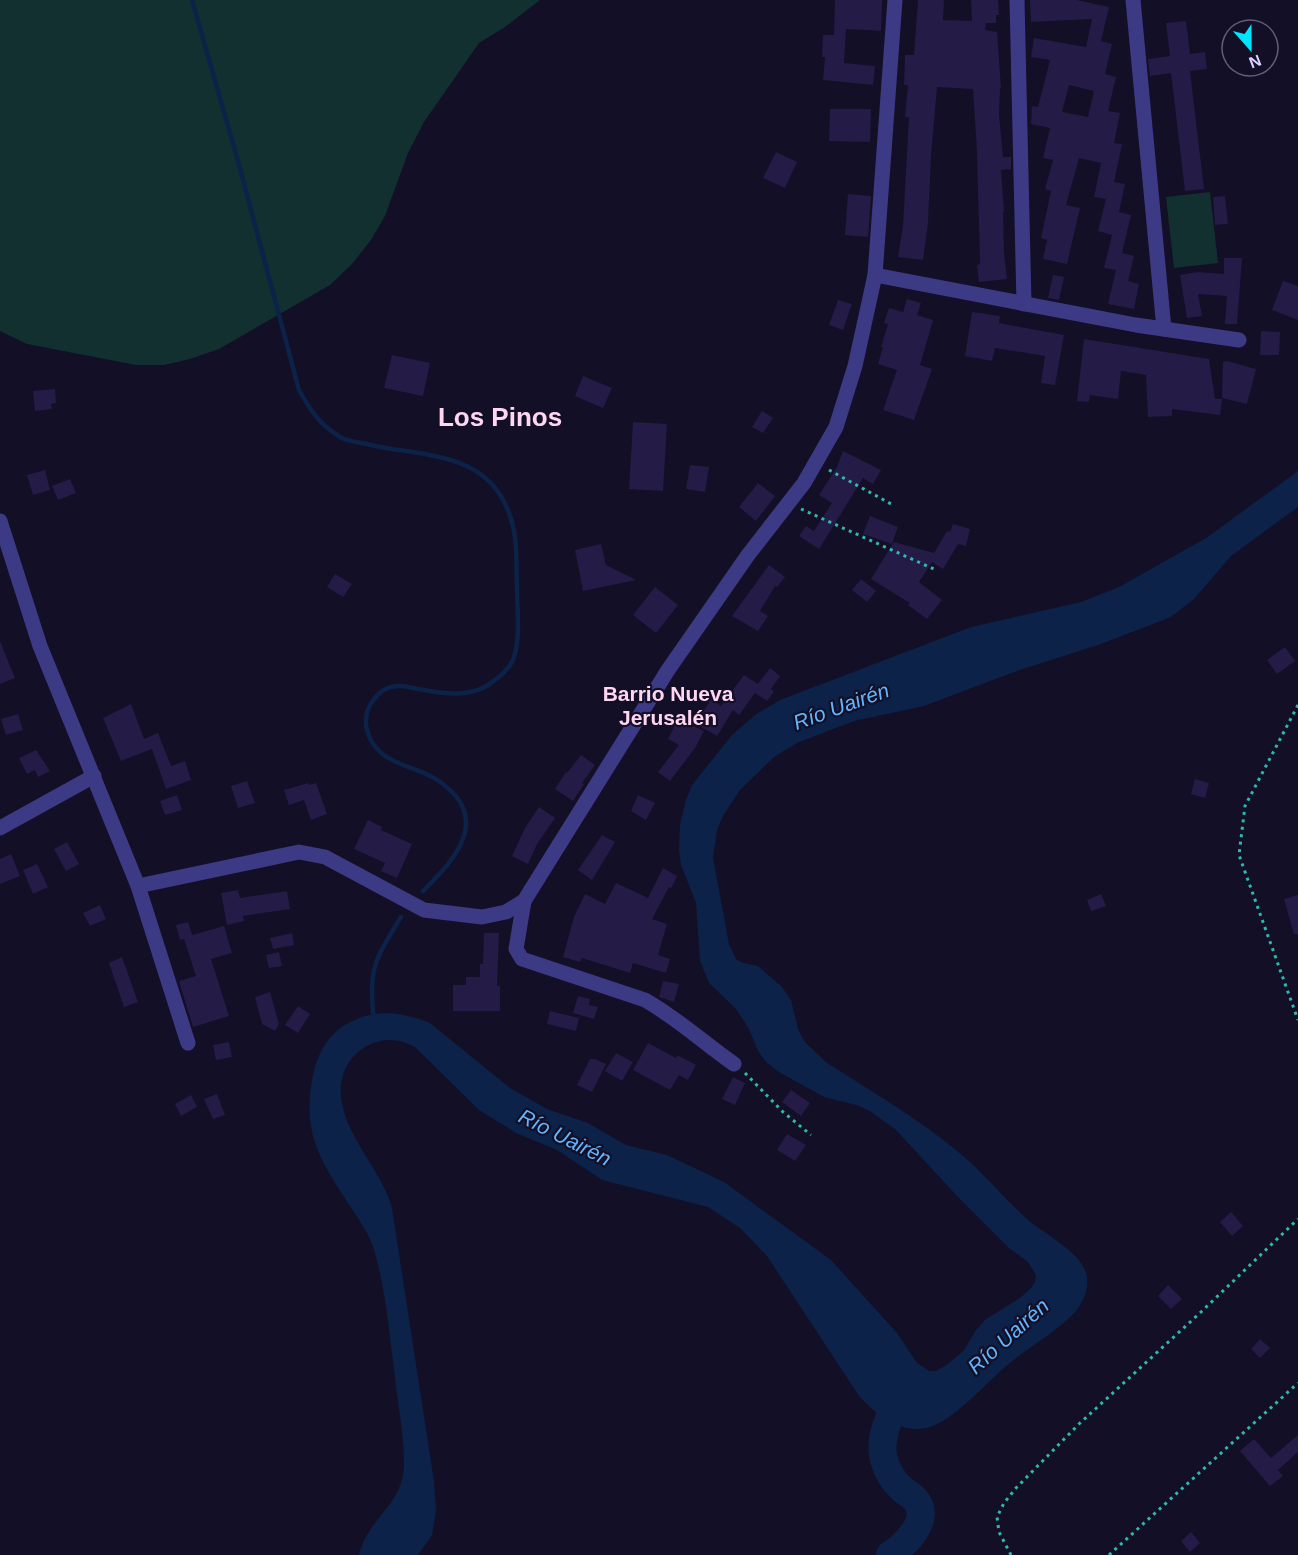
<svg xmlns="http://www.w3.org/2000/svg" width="1298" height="1555" viewBox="0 0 1298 1555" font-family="Arial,sans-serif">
  <rect width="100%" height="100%" fill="#130f26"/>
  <g fill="#12302f">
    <path d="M0,0H540L505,27L479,43L424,122L408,153L385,216L371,240L352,264L330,285L219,349L190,359L164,365H136L27,344L0,331Z"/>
    <path d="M1210,192L1218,263L1174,268L1166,197Z"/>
  </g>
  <path fill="#0c2248" d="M1298,471V507L1231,556L1194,599L1171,617L1101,644L1014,672L924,706L854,721L797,743L774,757L739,791L723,816L717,830L713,858L729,944L736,959L743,963L758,966L782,987L791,1000L798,1029L804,1041L827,1063C873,1092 921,1120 962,1155C985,1175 1004,1198 1027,1219C1044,1234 1080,1251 1086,1273C1090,1286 1084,1301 1076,1311C1058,1331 1032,1345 1011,1362C988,1380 954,1422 926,1428C901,1434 874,1413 859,1396L767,1256L740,1228L708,1207L602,1180L557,1150L516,1133L479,1110L415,1047C379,1026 337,1055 341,1096C345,1138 381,1168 392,1208L434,1481L436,1511L432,1535L418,1555H359C368,1516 406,1505 404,1459C403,1429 397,1399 394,1369C389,1332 386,1294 376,1257C372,1239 362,1224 352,1209C321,1161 301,1135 313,1075C317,1056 326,1037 343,1026C372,1008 400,1011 430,1023L510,1088L547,1109L588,1123L626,1145L667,1155L724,1182L831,1260L897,1333L917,1363L929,1371H936L948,1364L964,1350L976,1330L986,1319L1020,1298L1031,1288L1035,1282L1036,1275L1028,1262L1009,1248L957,1196L896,1130L870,1111L856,1105L824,1097L779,1072L767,1063L758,1051L749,1029L736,1009L709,983L700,961L696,903L681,865L679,850L680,824L686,800L692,785L732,735L755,715L780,700L971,627L1081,602L1119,587L1206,538Z"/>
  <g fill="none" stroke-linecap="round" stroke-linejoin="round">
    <g stroke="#0c2248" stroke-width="4.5">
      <path d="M192,0L238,161L299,390C310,410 320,425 340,437C348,442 361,442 371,445C425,457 489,451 510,516C518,538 516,564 517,588C517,610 521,638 513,660C509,668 502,675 495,680C473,699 444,694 418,689C412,688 406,686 400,686C378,685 362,709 367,730C376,764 410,764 434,778C442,782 449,789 455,795C485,830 447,867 423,891"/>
      <path d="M374,1021C368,969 374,961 401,917"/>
    </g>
    <path stroke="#0c2248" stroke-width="28" d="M890,1555C905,1545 933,1519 915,1499C911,1495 905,1492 901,1488C893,1481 887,1470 884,1460C877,1435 894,1408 904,1386"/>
  </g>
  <g fill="#241b47" fill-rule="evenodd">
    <path d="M835,0H882L881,31L846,29L844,63L875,66L873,85L823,80L825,57H822L823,35H834Z"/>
    <path d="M918,0H944L943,20L972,21L971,0H998L999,15H996V23H986L985,30L997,32L1001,88H1000L999,115L1003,157H1011V169L1001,170L1004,212H1003L1004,252L1007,279L979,282L977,265L980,264L977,152L973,89L937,87L931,156L928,223L923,260L898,257L903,226L909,117H905L908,85H904L905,55H914Z"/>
    <path d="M1030,0H1077L1109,7L1101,41L1112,44L1105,74L1116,77L1108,111L1120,113L1114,143L1122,144L1114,182L1125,184L1119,212L1131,215L1122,253L1134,256L1128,281L1139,284L1134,309L1108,304L1116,270L1104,268L1112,235L1098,231L1106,199L1094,197L1101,163L1079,158L1066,205L1080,208L1067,264L1043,259L1047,240L1041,238L1051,191L1045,189L1053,160L1043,158L1050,128L1031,124L1032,106L1038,107L1050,60L1031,57L1034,38L1086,47L1092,19L1031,22ZM1069,85L1094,91L1088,117L1062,112Z"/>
    <path d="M1186,21L1190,54L1205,52L1207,69L1190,71L1204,189L1185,191L1171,73L1150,76L1148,59L1170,56L1166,23Z"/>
    <path d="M830,109H871L870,142L829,141Z"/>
    <path d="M776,152L797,162L785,188L763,178Z"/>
    <path d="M848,194L871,196L868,237L845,235Z"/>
    <path d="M1225,196L1228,224L1215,225L1213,197Z"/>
    <path d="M1224,258H1242L1237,324H1225L1227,296L1198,294L1202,316L1187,318L1180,275L1197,272L1224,274Z"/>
    <path d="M1053,275L1064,277L1059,300L1048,298Z"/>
    <path d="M1283,281L1298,286V320L1272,310Z"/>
    <path d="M907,299L921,303L917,315L933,320L920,365L932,369L914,420L883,410L897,370L878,364L883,347H881L888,324L884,323L889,308L903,312Z"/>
    <path d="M838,300L852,304L843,330L829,325Z"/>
    <path d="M972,312L1000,316L999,323L1064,335L1055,385L1041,383L1045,356L995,348L992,361L965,356Z"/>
    <path d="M1261,331L1280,332L1279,355H1260Z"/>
    <path d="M1084,339L1209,359L1215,399H1222L1220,415L1172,409V416L1148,417L1146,375L1121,371L1118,399L1090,395L1089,402L1077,401Z"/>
    <path d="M392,355L430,363L423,396L384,388Z"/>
    <path d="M1227,361L1256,369L1247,404L1222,398L1223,362Z"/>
    <path d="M583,376L612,388L603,408L575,396Z"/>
    <path d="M55,389L56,403L51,404L52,409L35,411L33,391Z"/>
    <path d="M762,411L773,418L763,433L752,427Z"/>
    <path d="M633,422L667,424L663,491L629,489Z"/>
    <path d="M843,451L881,470L873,484L863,478L819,549L799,536L806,526L814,531L832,503L819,495L837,467Z"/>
    <path d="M690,465L709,467L705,492L686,489Z"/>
    <path d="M45,470L50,490L33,495L27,475Z"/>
    <path d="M70,479L76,493L58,500L52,486Z"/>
    <path d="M758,483L775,496L756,521L739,507Z"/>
    <path d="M870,516L898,527L892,544L863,534Z"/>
    <path d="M953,524L970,529L966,546L958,544L943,569L932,562L919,582L942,600L927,619L908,605L910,603L871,579L894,542L934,553L947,531L950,532Z"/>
    <path d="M601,544L606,565L636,580L583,591L575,550Z"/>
    <path d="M769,565L785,577L777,587L775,586L760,611L768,616L758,631L732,616Z"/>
    <path d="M335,574L352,584L343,597L327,587Z"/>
    <path d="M861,579L876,591L867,602L852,590Z"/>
    <path d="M655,587L678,605L656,633L633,615Z"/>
    <path d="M0,641L15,678L0,684Z"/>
    <path d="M1285,647L1295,661L1277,674L1267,660Z"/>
    <path d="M770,668L780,676L771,689L774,692L767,701L755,693L739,715L733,710L717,736L696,724L711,699L721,706L744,675L758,684Z"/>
    <path d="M131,704L144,739L158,733L171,766L185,761L191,780L166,789L152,749L121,761L103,718Z"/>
    <path d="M18,714L23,730L6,735L1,719Z"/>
    <path d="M678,719L704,731L695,748L670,781L658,772L679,745L668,739Z"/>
    <path d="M36,750L50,771L38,777L35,770L27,774L19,758Z"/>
    <path d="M581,755L595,765L582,783L584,784L573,801L555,789L566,772L567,773Z"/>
    <path d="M1195,779L1209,783L1205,798L1191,794Z"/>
    <path d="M247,781L255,803L238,808L231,786Z"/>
    <path d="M308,783L309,785L316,783L327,814L311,820L304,800L289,805L284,790Z"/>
    <path d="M177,795L182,810L165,815L160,801Z"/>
    <path d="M638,795L655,803L646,820L631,811Z"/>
    <path d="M539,807L555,818L537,844L528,864L512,856L525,828Z"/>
    <path d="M368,820L382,827L381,830L412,844L397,878L381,871L385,863L354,849Z"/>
    <path d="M602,835L615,842L592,880L578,870Z"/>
    <path d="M67,842L79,864L66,871L54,849Z"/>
    <path d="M11,854L20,876L0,884V859Z"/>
    <path d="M37,864L48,887L33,894L23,870Z"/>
    <path d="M663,868L677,876L671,888L669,887L652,919L667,924L658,955L670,959L666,973L633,963L630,973L582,958L580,962L563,957L574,917L585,894L605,904L616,883L648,898Z"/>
    <path d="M238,890L240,898L287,891L290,909L243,916L244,921L227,925L221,893Z"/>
    <path d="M1101,894L1106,906L1091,911L1087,900Z"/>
    <path d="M1298,895V934H1294L1284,899Z"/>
    <path d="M100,905L106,919L90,926L83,913Z"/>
    <path d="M188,922L192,935L224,926L232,953L211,959L229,1016L193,1027L179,981L196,976L184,939L180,940L176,925Z"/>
    <path d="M292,933L294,945L273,949L270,938Z"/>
    <path d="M484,933H499L497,986H500V1011H453V985H466V977H480V964H483Z"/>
    <path d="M279,952L282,966L269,968L266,955Z"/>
    <path d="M122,957L138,1002L124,1007L109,963Z"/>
    <path d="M663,981L679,984L674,1002L659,997Z"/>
    <path d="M270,992L279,1024L275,1031L262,1024L255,997Z"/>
    <path d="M578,996L590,999L589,1005L598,1007L594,1019L573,1013Z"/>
    <path d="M298,1006L310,1014L298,1033L285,1025Z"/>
    <path d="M550,1011L579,1018L576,1031L547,1024Z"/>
    <path d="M229,1042L232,1057L216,1060L213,1045Z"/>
    <path d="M648,1043L676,1058L677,1055L696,1065L688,1080L679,1075L670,1090L633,1070Z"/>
    <path d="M616,1053L633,1062L622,1081L605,1071Z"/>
    <path d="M590,1059H595L606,1064L592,1092L577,1085Z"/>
    <path d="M733,1077L745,1083L735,1105L722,1099Z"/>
    <path d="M791,1090L810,1103L801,1116L782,1102Z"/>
    <path d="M217,1094L225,1115L213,1119L204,1099Z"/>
    <path d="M191,1095L197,1107L181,1116L175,1104Z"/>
    <path d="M787,1134L806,1145L795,1161L777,1150Z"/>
    <path d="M1231,1212L1243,1226L1232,1236L1220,1222Z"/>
    <path d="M1168,1285L1182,1299L1171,1309L1158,1296Z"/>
    <path d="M1260,1339L1270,1348L1260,1358L1251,1349Z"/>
    <path d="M1298,1435V1452L1278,1470L1283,1476L1270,1486L1240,1451L1254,1439L1271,1458Z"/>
    <path d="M1191,1532L1200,1543L1190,1552L1181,1541Z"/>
  </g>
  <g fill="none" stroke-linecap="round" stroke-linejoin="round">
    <g stroke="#2fb8b0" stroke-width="3" stroke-dasharray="3 4.5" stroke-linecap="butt">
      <path d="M829,470L893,505"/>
      <path d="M801,509L936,570"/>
      <path d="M1298,705L1245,806L1239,855L1298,1020"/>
      <path d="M745,1073L783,1112L811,1135"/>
      <path d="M1011,1555L999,1532L997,1517L1004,1503L1016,1488L1079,1424L1201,1312L1298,1219"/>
      <path d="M1109,1555L1298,1383"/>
    </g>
    <g stroke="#3d3a85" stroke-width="15">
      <path d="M1017,0L1024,304"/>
      <path d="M1133,0L1164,329"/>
      <path d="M875,275L1136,325L1239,340"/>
      <path d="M0,521L40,646L138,886L188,1043"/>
      <path d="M0,828L94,776"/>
      <path d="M138,886L299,852L325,857L424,910L482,917L506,912L524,901L668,670L748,555L804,483L836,427L855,366L875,275L895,0"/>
      <path d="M524,901L516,949L522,959L645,1000C677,1018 704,1043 734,1064"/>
    </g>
  </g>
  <g text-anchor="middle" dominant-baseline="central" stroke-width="4.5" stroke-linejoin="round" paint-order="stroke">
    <g font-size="21" font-weight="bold" fill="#ffd6f0" stroke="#130f26">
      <text x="668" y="693">Barrio Nueva<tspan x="668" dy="24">Jerusalén</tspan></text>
    </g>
    <g font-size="21" font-style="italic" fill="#62b6ff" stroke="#130f26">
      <text transform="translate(841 706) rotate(-20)">Río Uairén</text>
      <text transform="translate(565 1137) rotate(27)">Río Uairén</text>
      <text transform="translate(1008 1336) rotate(-42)">Río Uairén</text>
    </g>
    <g font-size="26" font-weight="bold" fill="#ffd6f0" stroke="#130f26">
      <text x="500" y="417">Los Pinos</text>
    </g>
  </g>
  <g transform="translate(1250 48) rotate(159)"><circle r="28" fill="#130f26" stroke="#625e7d" stroke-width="1.5"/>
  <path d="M0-4.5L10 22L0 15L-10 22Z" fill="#00e5ff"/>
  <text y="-9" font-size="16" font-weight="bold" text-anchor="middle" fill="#d9d4ff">N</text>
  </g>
</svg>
